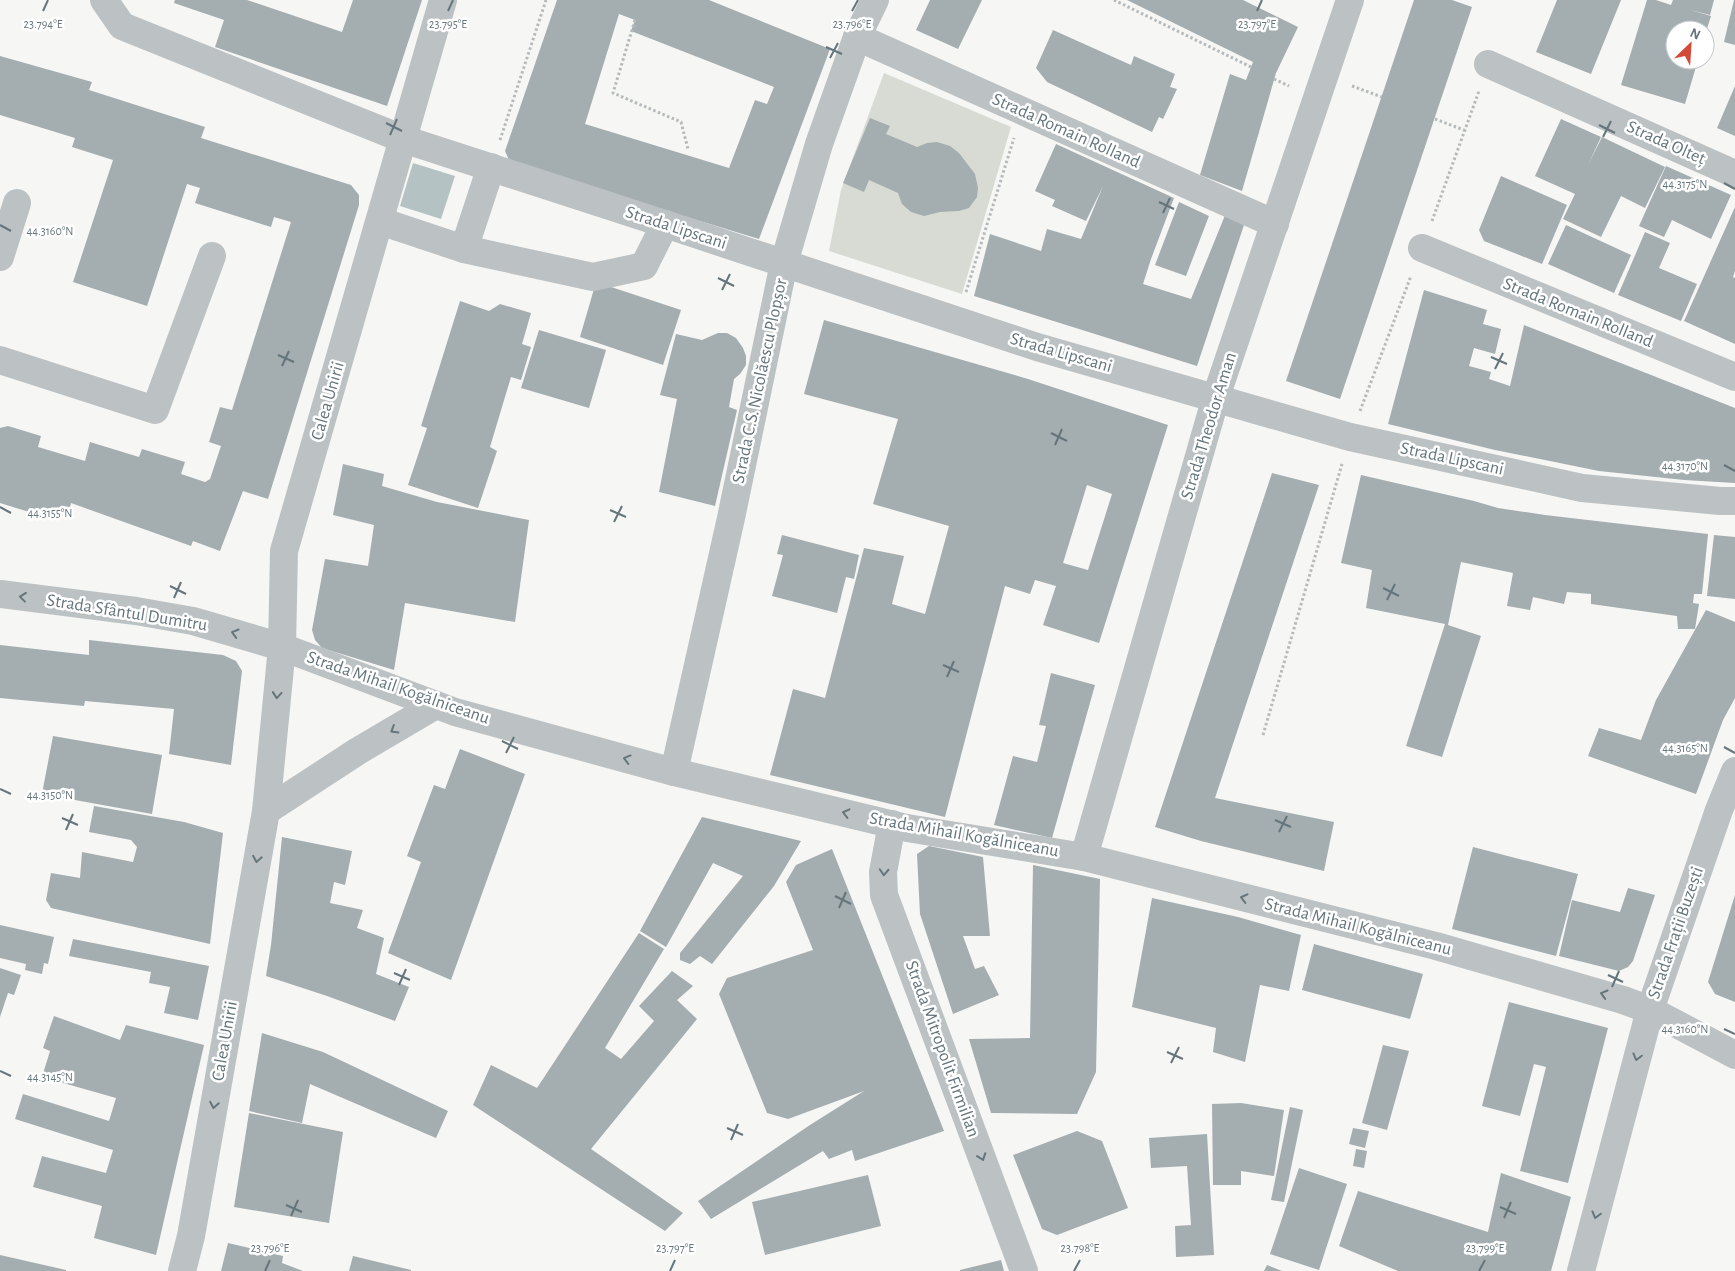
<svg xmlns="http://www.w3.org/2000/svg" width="1735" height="1271" viewBox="0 0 1735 1271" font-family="'Alegreya Sans',sans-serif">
  <rect width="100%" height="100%" fill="#f6f6f4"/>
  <path fill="#d7dbd3" d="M884,73L1011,127L962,294L829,251L841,190Z"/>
  <path fill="#b5c2c4" d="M413,163L455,176L441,219L400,206Z"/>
  <g fill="#a4adb0" fill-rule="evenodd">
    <path d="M175,0H247L342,32L353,0H422L387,106L215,47L224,20L174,3Z"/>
    <path d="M557,0H709L830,49L759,239L667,211L509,160L505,151ZM619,14L635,20L631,31L774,87L767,104L755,100L729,168L585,124Z"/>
    <path d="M930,0H982L958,49L916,30Z"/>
    <path d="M1127,0H1243L1298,27L1276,73L1242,191L1200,175L1230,74L1246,80L1253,62Z"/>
    <path d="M1414,0H1452L1472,7L1340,399L1286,381Z"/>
    <path d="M1557,0H1621L1591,74L1536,52Z"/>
    <path d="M1647,0H1656L1671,5L1673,0H1714L1710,15L1690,10L1711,16L1705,35V30H1675V60H1698L1685,104L1621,85Z"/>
    <path d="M1734,0H1735V45L1724,42Z"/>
    <path d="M1053,30L1131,65L1134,56L1175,74L1170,87L1177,89L1163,119L1159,117L1152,132L1047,82L1036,68Z"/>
    <path d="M0,56L92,82L89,90L205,127L201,138L351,185L359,195V205L268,499L243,491L220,551L193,541L191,546L71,503L68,518L41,509L39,515L0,503V428L8,426L41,436L38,447L85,461L90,442L139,457L142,449L185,462L181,474L205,482L210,479L221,446L209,442L220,407L232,410L291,222L274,217L271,227L195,203L200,188L187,184L147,306L73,282L113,160L72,147L75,138L0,115Z"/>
    <path d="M1735,86V136L1717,128Z"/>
    <path d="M870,118L890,126L886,134L917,147L927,143L937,142L950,146L959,153L975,174L978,188L977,197L969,208L959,211L940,212L924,216L911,212L902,204L898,193L869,180L864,192L843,183Z"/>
    <path d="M1561,119L1601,137L1588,165L1602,137L1665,167L1645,208L1621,196L1601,237L1563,219L1575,194L1535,176Z"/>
    <path d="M1056,144L1174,198L1151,259L1143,284L1191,299L1228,208L1247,216L1197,366L974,296L990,234L1041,251L1047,229L1081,239L1103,186L1086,221L1052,206L1055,200L1035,191Z"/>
    <path d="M1666,166L1731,195L1711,239L1672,220L1664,237L1639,226Z"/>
    <path d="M1501,176L1567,205L1542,264L1484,241L1479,230Z"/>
    <path d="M1179,202L1209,216L1186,276L1155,265Z"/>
    <path d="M1735,207V271L1733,277L1735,278V344L1684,321Z"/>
    <path d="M1566,225L1631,255L1614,293L1548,264Z"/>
    <path d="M1645,232L1670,243L1659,268L1697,284L1681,321L1618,295Z"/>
    <path d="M596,282L681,310L663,365L580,337Z"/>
    <path d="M1424,290L1487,310L1483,324L1501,329L1495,354L1474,348L1469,366L1491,372L1489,379L1510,386L1524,325L1735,408V483L1684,480L1599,471L1495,450L1388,424Z"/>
    <path d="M460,301L489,311L500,304L531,313L522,344L531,347L521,380L511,377L490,447L497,451L478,508L408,485L427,428L421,426Z"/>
    <path d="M824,320L1028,379L1168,425L1099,643L1043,625L1056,586L1035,580L1030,594L1005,586L945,817L770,775L793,689L825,698L864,548L904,556L892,604L925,614L949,526L873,504L898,419L804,394ZM1087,485L1112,494L1088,570L1063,563Z"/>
    <path d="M539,330L606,350L589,408L521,388Z"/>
    <path d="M718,333H727L736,338L743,348L746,356V365L740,374L734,379L729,407L737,410L715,506L659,492L677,399L660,395L676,334L702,340Z"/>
    <path d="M343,464L384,474L382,486L437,502L529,520L515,622L405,603L394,670L322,648L315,640L312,630L325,559L368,566L374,525L333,515Z"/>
    <path d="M1272,473L1319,485L1215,798L1334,822L1324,871L1201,841L1155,827Z"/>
    <path d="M1361,475L1474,501L1498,508L1545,515L1708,534L1702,594H1694L1693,603L1699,604L1695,629H1678L1677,616L1591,604V594L1567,592L1564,604L1533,597L1530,610L1507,606L1513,573L1461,562L1448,625L1481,636L1442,757L1406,746L1445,624L1366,608L1372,570L1341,563Z"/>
    <path d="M782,535L859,555L854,579L846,577L837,613L772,596L783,555L777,554Z"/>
    <path d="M1714,535L1735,537V599L1707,596Z"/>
    <path d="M1706,610L1735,622V698L1723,720L1696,794L1588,756L1599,728L1641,740L1656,700Z"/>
    <path d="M89,640L223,655L236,661L242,671L231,765L169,754L174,709L85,701L84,706L0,698V645L89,655Z"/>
    <path d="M1051,673L1095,685L1052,838L994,825L1013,756L1037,762L1046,726L1039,725Z"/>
    <path d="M53,736L162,755L152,814L42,794Z"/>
    <path d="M460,749L525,774L451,980L388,953L421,862L407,856L434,785L445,789Z"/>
    <path d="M94,806L184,822L223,833L210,944L51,908L46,900L51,873L80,878L82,852L133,862L137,847L131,840L89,832Z"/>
    <path d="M702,817L801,841L774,886L712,964L700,956L690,964L680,960V953L743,876L713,863L666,947L640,931Z"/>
    <path d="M282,837L352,851L345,885L334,882L330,903L363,910L357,928L384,938L376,974L409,987L395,1021L327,996L266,976L271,945Z"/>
    <path d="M929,846L983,857L990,936H963L975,969L984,966L999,995L953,1014L920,914L917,854Z"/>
    <path d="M1473,847L1578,874L1556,956L1452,929Z"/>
    <path d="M832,849L944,1131L855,1161L852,1150L829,1159L823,1151L711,1219L698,1201L810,1125L864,1091L788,1119L767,1113L719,994L727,978L813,950L786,882L796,865Z"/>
    <path d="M1033,865L1100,879L1096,1072L1077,1114L991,1113L969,1039L1030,1038Z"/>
    <path d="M1628,888L1655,895L1633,961L1628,967L1619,971L1559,956L1572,900L1620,912Z"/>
    <path d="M1735,895V1002L1715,994L1708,982Z"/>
    <path d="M1152,898L1238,917L1301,935L1289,991L1260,985L1245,1062L1213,1052L1216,1028L1132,1007Z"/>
    <path d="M0,925L54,937L48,964L44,963L42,974L25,970L26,964L0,958Z"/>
    <path d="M639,933L664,949L605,1048L621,1059L654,1021L639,1006L672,971L693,986L677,1000L697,1019L591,1149L683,1213L665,1231L473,1105L491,1065L537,1088Z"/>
    <path d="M73,939L209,966L198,1020L164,1013L170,987L149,983L151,972L69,956Z"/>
    <path d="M1314,944L1423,974L1410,1019L1302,990Z"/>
    <path d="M0,968L21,975L14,995L8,993L0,1017Z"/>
    <path d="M1509,1002L1608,1028L1568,1183L1520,1171L1546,1067L1534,1064L1520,1116L1482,1106Z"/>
    <path d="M54,1016L120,1040L126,1025L204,1045L156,1255L94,1238L102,1206L33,1187L42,1156L106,1173L113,1150L15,1119L23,1094L109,1121L116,1098L42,1077L50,1051L43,1048Z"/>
    <path d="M262,1033L323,1052L448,1111L436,1138L310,1084L302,1123L249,1111Z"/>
    <path d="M1383,1045L1409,1051L1387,1130L1362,1123Z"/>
    <path d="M1241,1103L1284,1110L1274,1176L1241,1171V1185H1213L1212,1104Z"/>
    <path d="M1290,1107L1303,1110L1284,1202L1271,1200Z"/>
    <path d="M249,1113L343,1132L329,1223L234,1207Z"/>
    <path d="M1353,1128L1369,1131L1365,1148L1349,1144Z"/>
    <path d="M1077,1131L1102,1141L1128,1208L1057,1235L1042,1229L1013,1155Z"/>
    <path d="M1207,1134L1214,1255L1176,1257L1175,1226L1191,1225L1187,1166L1151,1168L1149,1138Z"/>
    <path d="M1356,1149L1367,1151L1364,1168L1353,1166Z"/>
    <path d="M1299,1168L1347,1184L1319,1270L1270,1254Z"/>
    <path d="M1501,1173L1571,1197L1551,1271H1398L1339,1246L1358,1191L1488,1232Z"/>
    <path d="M868,1175L881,1226L765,1255L752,1202Z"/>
    <path d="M228,1243L283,1256L282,1263L303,1271H221Z"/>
    <path d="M0,1255L66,1270V1271H0Z"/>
    <path d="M353,1256L411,1270V1271H349Z"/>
    <path d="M1001,1260L1004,1271H960V1270Z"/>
    <path d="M1267,1265L1282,1271H1264Z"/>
  </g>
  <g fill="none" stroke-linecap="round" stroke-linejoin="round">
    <g stroke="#b6babc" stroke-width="3" stroke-dasharray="2.5 2.5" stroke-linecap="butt">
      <path d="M1114,0L1251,67"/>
      <path d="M635,20L613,93L681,122L688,149"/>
      <path d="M1274,79L1289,86"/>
      <path d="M1352,86L1382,97"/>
      <path d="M1435,119L1464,130"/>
      <path d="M500,140L546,0"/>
      <path d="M1432,221L1479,91"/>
      <path d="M966,292L1014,138"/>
      <path d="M1360,411L1411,276"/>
      <path d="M1263,735L1342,464"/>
    </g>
    <g stroke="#bcc1c3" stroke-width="28">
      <path d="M104,0L122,26L403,139L665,224L1037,347L1350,437L1582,488L1720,501H1735"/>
      <path d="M857,37L1275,224"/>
      <path d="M1488,64L1735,174"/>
      <path d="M380,221L464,249L593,277L644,266L665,224"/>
      <path d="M1422,248L1735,377"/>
      <path d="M464,249L491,167"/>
      <path d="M0,257L17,203"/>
      <path d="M0,360L155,410L212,256"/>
      <path d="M0,594L136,611L193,621L282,647L455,712L674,772L907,828L1084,857L1436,946L1623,1000L1650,1010L1735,1055"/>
      <path d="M674,772L731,518L784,263L819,144L857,37L875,0"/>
      <path d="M266,811L358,751L436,705"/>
      <path d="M892,824L883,872L884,895L1024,1271"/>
      <path d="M1084,857L1216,397L1350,0"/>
      <path d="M182,1271L191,1236L266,811L282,647L284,551L443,0"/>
      <path d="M1581,1271L1650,1010L1719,810L1735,771"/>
    </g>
  </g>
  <defs><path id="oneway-chevron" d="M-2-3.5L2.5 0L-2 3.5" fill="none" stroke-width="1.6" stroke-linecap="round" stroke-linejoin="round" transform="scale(1.25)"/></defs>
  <g stroke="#65757c">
    <use href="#oneway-chevron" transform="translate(23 597) rotate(-173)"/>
    <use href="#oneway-chevron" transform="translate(235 633) rotate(-164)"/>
    <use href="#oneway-chevron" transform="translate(277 695) rotate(95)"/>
    <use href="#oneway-chevron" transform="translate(394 730) rotate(149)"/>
    <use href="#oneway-chevron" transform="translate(627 759) rotate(-165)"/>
    <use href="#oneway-chevron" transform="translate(846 813) rotate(-166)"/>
    <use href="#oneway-chevron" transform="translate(257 859) rotate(100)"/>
    <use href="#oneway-chevron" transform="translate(884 872) rotate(93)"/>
    <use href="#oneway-chevron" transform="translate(1244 898) rotate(-166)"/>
    <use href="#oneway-chevron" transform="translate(1604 994) rotate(-164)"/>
    <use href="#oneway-chevron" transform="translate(1637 1057) rotate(105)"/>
    <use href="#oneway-chevron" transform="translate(214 1105) rotate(100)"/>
    <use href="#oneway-chevron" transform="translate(982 1157) rotate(70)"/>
    <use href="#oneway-chevron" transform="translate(1596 1215) rotate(105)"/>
  </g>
  <path fill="none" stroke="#65757c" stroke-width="2" d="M43,11L48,0M448,11L453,0M852,11L858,0M1257,11L1262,0M826,47L842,54M830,58L838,43M386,123L402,131M1599,125L1615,133M390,135L397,119M1603,137L1611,121M1724,183L1735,189M1159,202L1174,209M1163,213L1170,198M0,225L11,231M718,278L734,286M722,290L730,274M278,355L294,362M1491,357L1507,364M282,366L289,351M1495,369L1503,353M1051,433L1067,441M1055,445L1062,429M1724,465L1735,471M0,507L11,513M610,510L626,517M614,522L622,506M170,586L186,594M1383,588L1399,596M174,598L181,582M1387,600L1395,584M943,665L959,672M947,677L954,661M502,741L518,749M1724,747L1735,753M506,753L514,737M0,789L11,794M62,818L78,825M1275,820L1291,827M66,830L73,814M1279,832L1287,816M835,896L851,904M839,908L846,892M394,973L410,980M1608,975L1623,982M399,985L406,969M1612,987L1619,971M1724,1029L1735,1034M1167,1052L1183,1059M1171,1063L1179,1047M0,1071L11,1076M727,1128L743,1135M731,1140L738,1124M286,1205L302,1212M1500,1207L1516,1214M291,1216L298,1200M1504,1218L1511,1202M265,1271L270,1260M670,1271L675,1260M1074,1271L1080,1260M1479,1271L1485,1260"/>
  <g text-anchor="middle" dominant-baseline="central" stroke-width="5" stroke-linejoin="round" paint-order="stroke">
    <g font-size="18" fill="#65757c" stroke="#fff">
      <text transform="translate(1066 131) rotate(24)">Strada Romain Rolland</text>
      <text transform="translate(1666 143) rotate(24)">Strada Olteț</text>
      <text transform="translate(676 228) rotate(18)">Strada Lipscani</text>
      <text transform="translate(1578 313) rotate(22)">Strada Romain Rolland</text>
      <text transform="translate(1061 353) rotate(16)">Strada Lipscani</text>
      <text transform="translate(760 381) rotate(-78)">Strada C.S. Nicolăescu Plopșor</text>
      <text transform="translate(328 401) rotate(-74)">Calea Unirii</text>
      <text transform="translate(1209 426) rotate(-73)">Strada Theodor Aman</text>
      <text transform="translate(1452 459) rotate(12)">Strada Lipscani</text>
      <text transform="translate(127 613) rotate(9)">Strada Sfântul Dumitru</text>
      <text transform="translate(398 688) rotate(19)">Strada Mihail Kogălniceanu</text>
      <text transform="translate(964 835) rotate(10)">Strada Mihail Kogălniceanu</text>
      <text transform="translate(1358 927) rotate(14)">Strada Mihail Kogălniceanu</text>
      <text transform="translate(1676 933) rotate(-71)">Strada Frații Buzești</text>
      <text transform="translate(225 1041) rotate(-80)">Calea Unirii</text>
      <text transform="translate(942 1049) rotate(70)">Strada Mitropolit Firmilian</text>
    </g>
  </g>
  <g font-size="12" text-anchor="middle" fill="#65757c" stroke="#fff" stroke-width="5" stroke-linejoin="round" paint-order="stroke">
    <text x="43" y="28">23.794°E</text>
    <text x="448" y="28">23.795°E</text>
    <text x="852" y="28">23.796°E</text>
    <text x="1257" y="28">23.797°E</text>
    <text x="1685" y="188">44.3175°N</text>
    <text x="50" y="235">44.3160°N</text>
    <text x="1685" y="470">44.3170°N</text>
    <text x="50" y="517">44.3155°N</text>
    <text x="1685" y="752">44.3165°N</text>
    <text x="50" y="799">44.3150°N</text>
    <text x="1685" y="1033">44.3160°N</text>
    <text x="50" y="1081">44.3145°N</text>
    <text x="270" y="1252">23.796°E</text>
    <text x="675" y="1252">23.797°E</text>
    <text x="1080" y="1252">23.798°E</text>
    <text x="1485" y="1252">23.799°E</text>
  </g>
  <g transform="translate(1690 45) rotate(25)"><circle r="24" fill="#ffffff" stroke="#c1c8cb"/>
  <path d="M0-4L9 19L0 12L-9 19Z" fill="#d14a3a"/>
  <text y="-8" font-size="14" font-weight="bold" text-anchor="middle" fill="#65757c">N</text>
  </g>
</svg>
